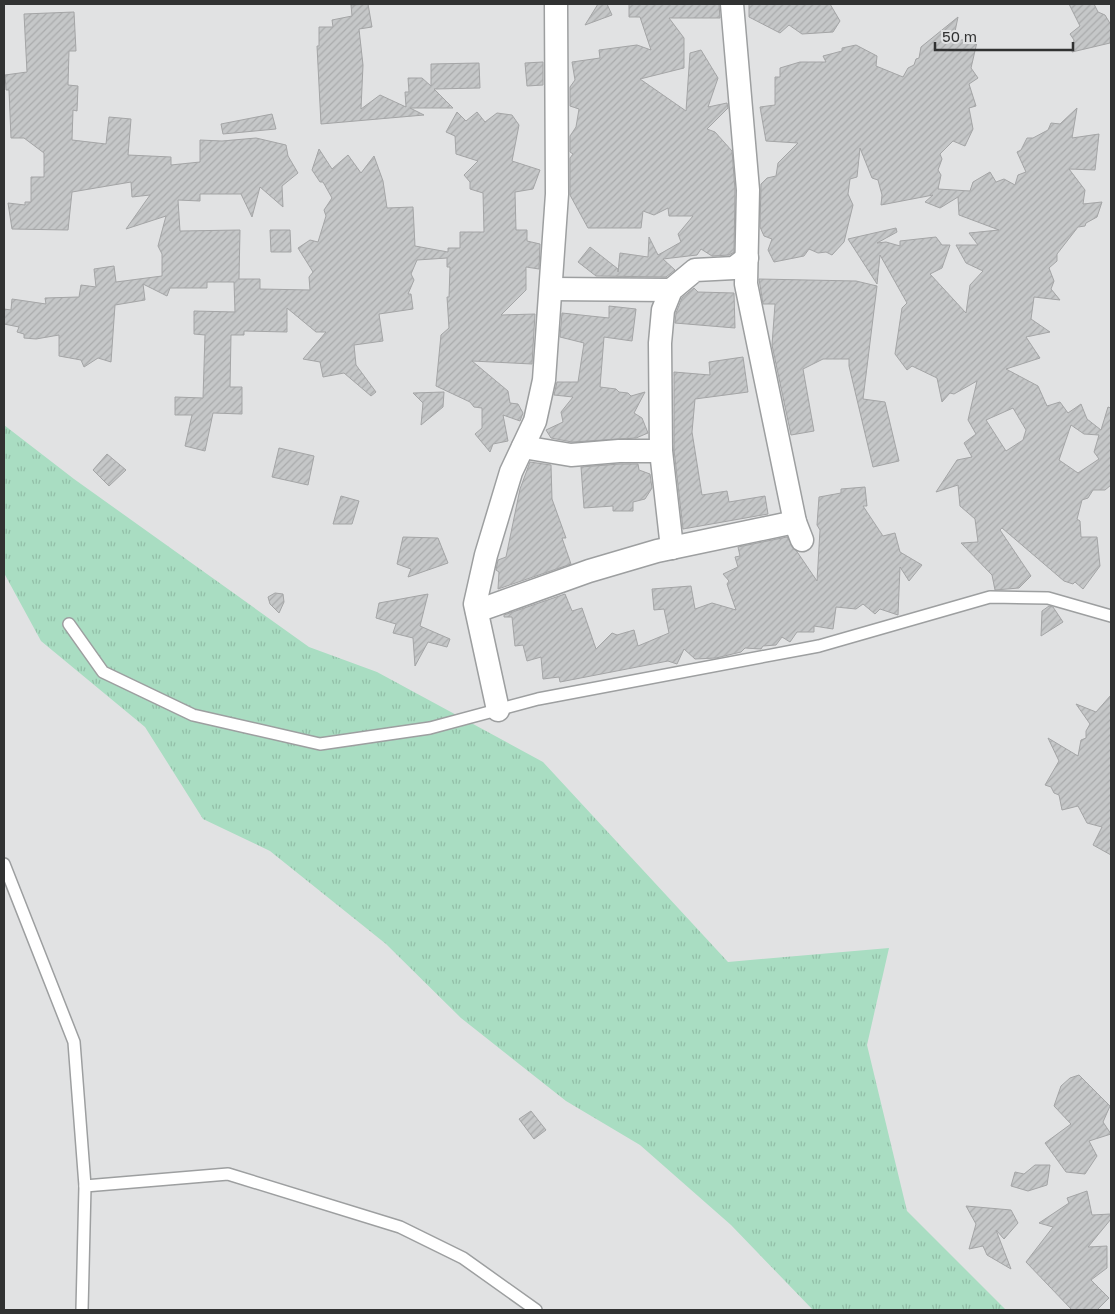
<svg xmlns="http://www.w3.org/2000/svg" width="1115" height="1314" viewBox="0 0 1115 1314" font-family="'Golos Text',sans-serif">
  <defs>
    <pattern id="grass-tufts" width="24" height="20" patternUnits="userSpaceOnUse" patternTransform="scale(1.25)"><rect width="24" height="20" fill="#a9ddc2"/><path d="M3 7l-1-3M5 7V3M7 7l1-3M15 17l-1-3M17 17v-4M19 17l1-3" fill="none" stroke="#92bea7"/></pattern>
    <pattern id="building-hatch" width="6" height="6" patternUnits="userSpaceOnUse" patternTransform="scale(1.25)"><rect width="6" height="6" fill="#c5c7c8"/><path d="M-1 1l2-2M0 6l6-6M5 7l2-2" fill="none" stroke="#aaabac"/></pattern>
  </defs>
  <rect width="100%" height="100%" fill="#e1e2e3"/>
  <path fill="url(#grass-tufts)" d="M4,425L74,479L309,647L377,672L543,762L728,962L889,948L867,1045L907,1211L1006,1310H813L731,1225L640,1145L566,1101L461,1018L386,944L270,851L203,819L145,727L41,641L4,573Z"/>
  <g fill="url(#building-hatch)" stroke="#a4a5a6" fill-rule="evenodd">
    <path d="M368,4L372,27L359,29L363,65L361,109L380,95L406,107L405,92H409L408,78H422L431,86V64L479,63L480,88L434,89L453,108H410L424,115L321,124L317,46H319V27H333L332,20L352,16L351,5Z"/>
    <path d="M598,4H607L612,15L585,25Z"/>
    <path d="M629,4H719L720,18H669L684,38V68L640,79L686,111L690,53L701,50L718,78L708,107L727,103L728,108L707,129L715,132L732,151L735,190L734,252L729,255L712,256L701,249L697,255L663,259L675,270L666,277L596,276L578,262L590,247L618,269V272L620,253L648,257L649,237L658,255L681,242L678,234L693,216H669L668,208L654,215L643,211L641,228H588L570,195V158L573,154L570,152V136L576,127L579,109L570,106V87L575,80L572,62L600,58L599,50L637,45L651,50L640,17H629Z"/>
    <path d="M749,4H830L840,21L833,32L802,34L789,25L780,33L749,17Z"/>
    <path d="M1069,4H1094L1098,12L1105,15L1111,25L1110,43L1072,52L1074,40L1070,34L1080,26Z"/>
    <path d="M74,12L76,51H69L68,85L78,86L77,111L73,110L72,140L106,144L109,117L131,119L128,155L171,157V165L200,162V140L222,141L256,138L286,145L288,156L298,173L282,186L283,207L260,187L252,217L241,194H200V201L178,200L180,231L240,230L239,279H260V289L310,290L309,277L313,272L298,248L310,240L318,242L326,216L324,210L332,198L323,182H320L312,170L319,149L332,169L348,155L361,173L374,156L383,181L387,208L413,207L415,246L448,252V248H460V232H484L483,193L470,189V182L464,175L478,161L456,154L455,136L446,132L457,112L466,121L477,112L485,122L497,113L512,115L519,125L512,161L540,170L533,189L515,192L516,230H527V241L540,244L539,269L526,267V290L501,315L535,314L532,364L472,361L508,391L510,403L518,404L523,413L520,421L503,415L508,441L493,444L490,452L475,434L482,428V408L474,407L470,402L436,386L441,335L449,328L447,297H449L450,267H447V258L417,260L411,274L414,280L408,294H411L413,309L379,314L383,341L354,345L356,365L376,392L371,396L344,373L323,377L320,362L303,359L326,332H316L287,308V332L244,331V335H231L230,387H242V414L213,413L205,451L185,446L192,415H175V397L203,398L205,335L194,334V311L235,312L234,282H207V288H170L167,296L143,284L145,300L115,305L111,362L98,358L84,367L81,360L59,356V335L36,339L24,338V334L17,332L19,327L4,324V309L11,310L12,299L46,304L45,298L79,297L81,285L96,287L94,269L114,266L116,282L162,276V254L158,246L166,216L126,229L150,195L132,197L131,182L72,192L68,230L12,229L8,203L25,205V202H31V177H44V153L24,138H11L9,90H6L5,75L27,72L24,14Z"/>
    <path d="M958,17L953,41L970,39L977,42L971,68L978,78L969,84L976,106L969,108L973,129L965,146L953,141L940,154L942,159L938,170L941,175L938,189L970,191L973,182L990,172L996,182L1004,179L1015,185L1018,175L1026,172L1017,152L1021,150L1027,138H1033L1048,130L1051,123L1060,124L1077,108L1072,138L1099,134L1095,170L1069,169L1085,190L1083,204L1102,202L1097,217L1086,223L1085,226L1078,227L1057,254V261L1049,268L1054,281L1051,289L1060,300L1034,297L1031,319L1050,332L1026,337L1040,358L1006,369L1038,386L1047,406L1060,402L1068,413L1081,404L1087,419L1101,430L1108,407L1111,408V485L1105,490H1093L1088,498L1082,500L1077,519L1080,521L1081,537H1097L1100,566L1083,589L1075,582L1073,584L1064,581L1002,528L1000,530L1031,576L1019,588L995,590L992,575L961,543L978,542L975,519L960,506L958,485L936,492L957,460L972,457L964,443L976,434L968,420L977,381L954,394L950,393L942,402L937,378L912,366L907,370L895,354L902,308L907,303L880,255L877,284L848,239L896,228L897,232L877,243L886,242L900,246V241L936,237L942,245H950L942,268L930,274L966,313L970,285L983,271L966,263L956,245H978L969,233L999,230L959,215L958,197L940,208L925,202L933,195L881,205L882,195L878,180L872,178L860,148L857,177L850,179L848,194L853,205L844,242L832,255L826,252L818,253L809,249L804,256L774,262L768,250L772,239L764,236L760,227L761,184L767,178L776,176L778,163L798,143L766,141L760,107L775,105V77H780V68L800,62H826L823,56L842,51V48L856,45L877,56L876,66L903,77L908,68L914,65L916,59L919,58L921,47ZM1013,408L1026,430L1023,440L1006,451L986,420ZM1071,425L1084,434L1099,435L1094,452L1099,459L1078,473L1059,460Z"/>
    <path d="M543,62V85L527,86L525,63Z"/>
    <path d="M272,114L276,129L223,134L221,124Z"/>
    <path d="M270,230H290L291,252H271Z"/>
    <path d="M759,279L856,281L877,286L863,399L885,402L899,461L873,467L849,366V359H823L803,369L814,431L791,435L772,345L775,304H763Z"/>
    <path d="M694,288L698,292L734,293L735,328L675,323L676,313L682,298Z"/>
    <path d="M609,306L636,309L632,341L604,337L600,387L616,389L619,392L628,393L631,396L645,392L634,413L642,418L648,433L636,438L572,442L551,438L546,430L563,422L561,412L573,397L554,395L557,382H578L584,343L560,337L562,313L609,318Z"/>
    <path d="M743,357L748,392L695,399L692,432L702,495L727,491L729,502L765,496L768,514L683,529L674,450V372L710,375L709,362Z"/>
    <path d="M444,392L443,407L421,425L423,403L413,393Z"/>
    <path d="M279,448L314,456L308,485L272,477Z"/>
    <path d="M107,454L126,470L109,486L93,470Z"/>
    <path d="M530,462L551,465L552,499L566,538H562L571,564L498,589L499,572L496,570L498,560L506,557L520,489Z"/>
    <path d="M620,464H638L639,470L650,474L652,488L645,499L633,502V511H613V506L584,508L581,467Z"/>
    <path d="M865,487L867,506H863L883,536L895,533L900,552L922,565L909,581L900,567L898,615L880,609L875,614L863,604L856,609L836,607L833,629L814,626V632H797L790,642L782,637L776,645L763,646L761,649L745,648L741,652L716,658L695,659L684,649L677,664L668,661L560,682L559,677L543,679L541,657L527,661L523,645L515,646L512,617H504V615L565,594L572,611L582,608L596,649L612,633L617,635L634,630L638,646L669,633L664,609L654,610L652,589L691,586L695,609L712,603L736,610L727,584L729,581L723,574L738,567L735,557L740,556L738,547L787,537L817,581L820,530L817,525L819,497L841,493V489Z"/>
    <path d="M341,496L359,501L352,524H333Z"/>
    <path d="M403,537L438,538L448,563L408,577L411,569L397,564Z"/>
    <path d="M275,593L283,594L284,602L279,613L270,604L268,597Z"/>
    <path d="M428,594L420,626L450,639L447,647L428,642L415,666L413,638L393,633L396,624L376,618L379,603Z"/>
    <path d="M1049,606L1053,607L1063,622L1041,636L1042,611Z"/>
    <path d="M1111,695V855L1093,845L1102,827L1087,823L1078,806L1062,810L1059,795L1054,793L1051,787L1045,785L1059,761L1048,738L1078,756L1081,740L1086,738V731L1090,724L1076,704L1096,712Z"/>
    <path d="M1079,1075L1110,1106L1103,1122L1111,1134L1089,1141L1097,1156L1085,1174L1066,1172L1045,1143L1071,1124L1054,1106L1061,1086L1070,1078Z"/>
    <path d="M531,1111L546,1130L534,1139L519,1119Z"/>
    <path d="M1035,1165H1050L1047,1185L1028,1191L1011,1186L1015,1172L1024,1174Z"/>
    <path d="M1087,1191L1092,1215L1111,1214V1219L1088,1247L1107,1246V1268L1091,1280L1109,1298L1097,1310H1072L1026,1262L1053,1227L1039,1223L1069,1203L1067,1198Z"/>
    <path d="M966,1206L1011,1210L1018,1223L1004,1239L996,1230L1011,1269L987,1255L983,1246L969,1249L976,1224Z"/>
  </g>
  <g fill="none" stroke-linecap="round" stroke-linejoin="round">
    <defs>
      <g id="lane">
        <path d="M69,624L103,672L193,715L320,744L430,728L538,699L819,646L990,597L1048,598L1111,616"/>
        <path d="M4,864L74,1042L85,1186L82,1310"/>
        <path d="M85,1186L228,1174L400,1227L463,1258L536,1310"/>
      </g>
      <g id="street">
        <path d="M732,4L748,190L746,284L795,522L802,540"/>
        <path d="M551,289L671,290"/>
        <path d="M523,447L571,455L619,451H661"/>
        <path d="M672,548L661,451L660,343L663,310L671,290L695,270L734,268L747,258"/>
        <path d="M477,611L589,571L657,551L795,522"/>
        <path d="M498,710L475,604L486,555L511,472L535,421L544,380L557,194L556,4"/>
      </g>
    </defs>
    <use href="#lane" stroke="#9d9fa0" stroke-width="14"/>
    <use href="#street" stroke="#9d9fa0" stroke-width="25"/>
    <use href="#lane" stroke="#fff" stroke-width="11"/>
    <use href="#street" stroke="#fff" stroke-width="22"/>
  </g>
  <rect width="1115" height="1314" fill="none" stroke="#313232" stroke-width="10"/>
  <path d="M935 42v8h138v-8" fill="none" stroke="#313232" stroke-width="2.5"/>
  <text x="942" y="42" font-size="15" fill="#313232" stroke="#e1e2e3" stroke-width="4" paint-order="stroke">50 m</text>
</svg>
